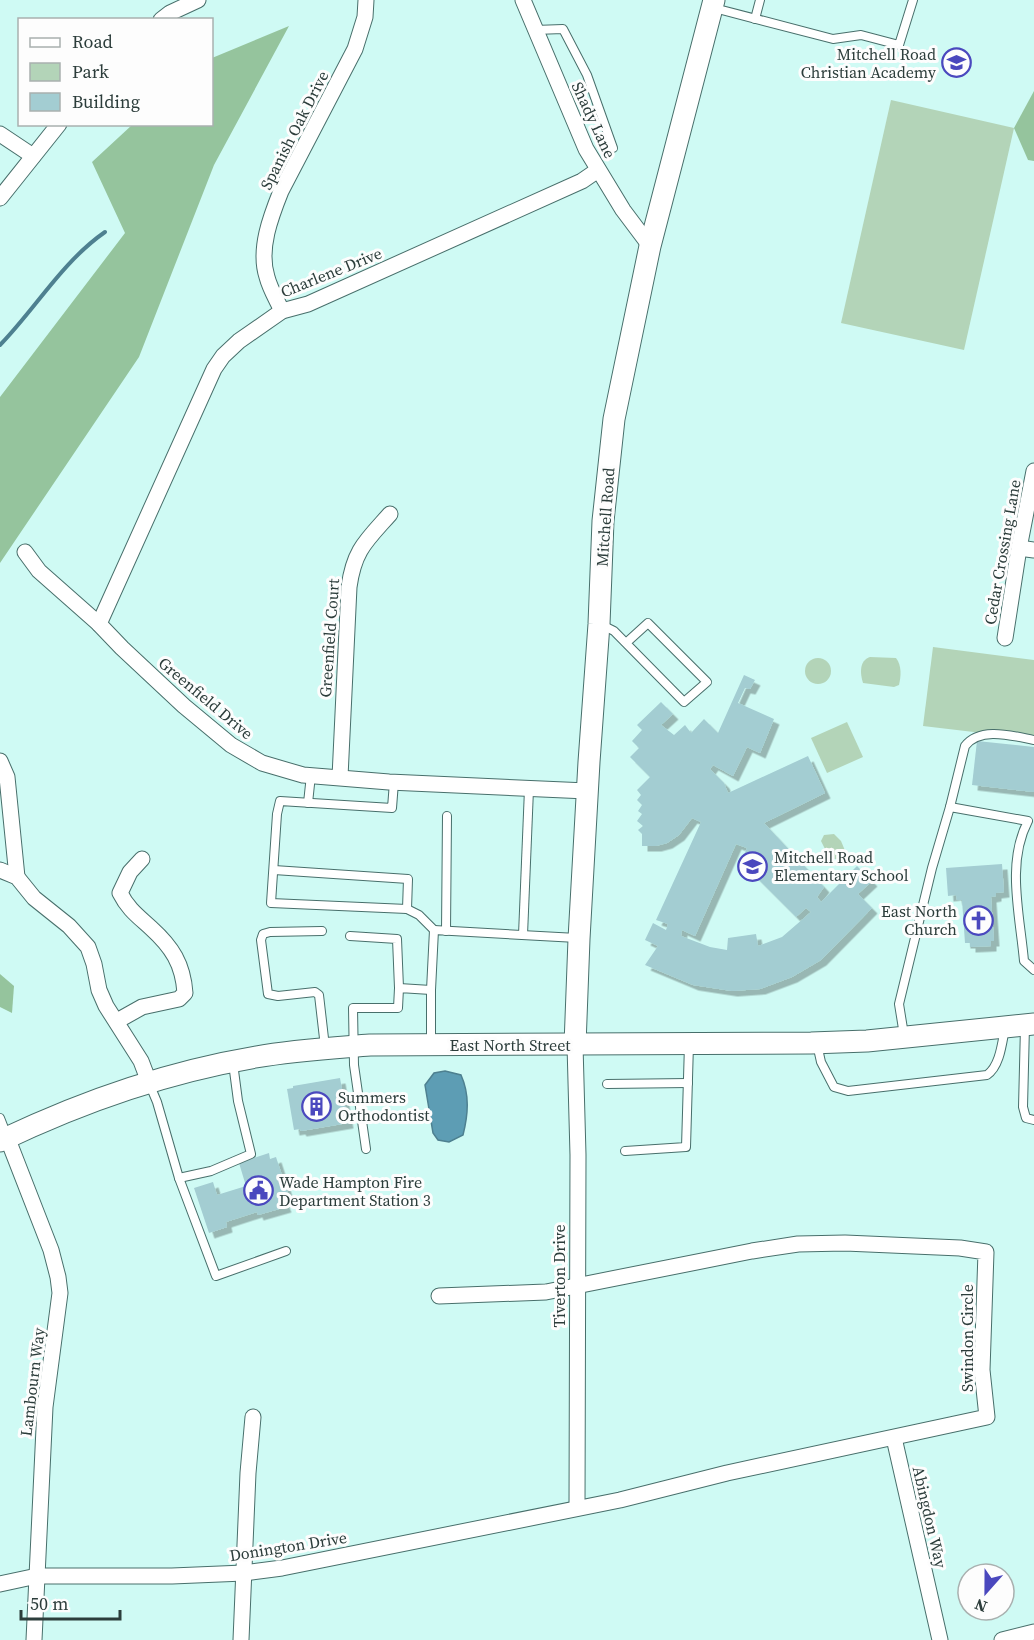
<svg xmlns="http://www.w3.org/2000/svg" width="1034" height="1640" viewBox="0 0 1034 1640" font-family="'Source Serif 4',serif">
  <defs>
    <filter id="shadow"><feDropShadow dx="5.5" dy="5.5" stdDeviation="0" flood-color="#0004"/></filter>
  </defs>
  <rect width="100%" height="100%" fill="#cffaf4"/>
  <g fill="#b3d4b8">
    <path d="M891,100L1014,128L964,350L841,323Z"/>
    <path d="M933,647L1034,660V739L923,726Z"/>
    <path d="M870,657L896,658C902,666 901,676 899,685L894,687L863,683C860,673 859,661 870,657Z"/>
    <circle cx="818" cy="671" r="13"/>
    <path d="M847,722L863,757L827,773L811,738Z"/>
    <path d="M834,834L841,841L846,853L840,859H830L821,841L824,835Z"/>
  </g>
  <g fill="#95c49d">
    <path d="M289,26L214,165L139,357L0,563V397L125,233L92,162L132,125L212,124V58Z"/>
    <path d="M1034,91V161L1028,160L1014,128Z"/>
    <path d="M0,974L14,986L12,1013L0,1007Z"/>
  </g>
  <path fill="#5d9db4" stroke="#4e8090" stroke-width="1.5" d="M445,1071L461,1075C470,1095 468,1115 463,1135L449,1142L438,1140L433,1133L425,1085L434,1073Z"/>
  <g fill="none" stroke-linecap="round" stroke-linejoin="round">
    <path stroke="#4e8090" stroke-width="4" d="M0,345C36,308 62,262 105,232"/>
  </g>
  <g fill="#a3cdd2" fill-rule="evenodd" filter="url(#shadow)">
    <path d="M744,675L755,680L750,689L745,688L738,703L774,719L760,753L747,747L733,776L713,765L710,769L724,783L728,793L808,756L825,793L764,823L824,887L817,897L821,902L857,866L872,881L858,894L872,908L821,960L792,977L760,989L732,991L693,985L645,965L658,946L645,940L653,923L666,930L668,924L656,920L701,822L692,818L679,835L667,843L656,846H642V834L638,830L643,826L637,821L642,814L638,811L642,805L637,800L641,795L637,790L650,777L630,757L639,748L632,741L642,730L637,725L661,702L673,714L661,725L674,735L685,725L691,733L704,719L718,733ZM736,844L747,848L741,862L796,917L806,908L811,912L782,937L758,946L756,934L728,938L727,950L710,947L681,936L682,930L695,936Z"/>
    <path d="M977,741L1034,747V792L972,785Z"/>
    <path d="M1002,864L1004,892L996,893V896L991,897L994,941H991V946L970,947V943H965L962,900H957L956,895L948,896L946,868Z"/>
    <path d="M340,1078L348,1123L301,1131L300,1129L294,1130L287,1089L293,1088V1086Z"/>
    <path d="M269,1153L270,1159L276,1157L290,1200L284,1202L286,1207L258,1215L257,1212L226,1222L227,1227L209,1233L194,1188L213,1182L217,1195L246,1186L239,1163Z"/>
  </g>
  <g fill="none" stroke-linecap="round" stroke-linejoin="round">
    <defs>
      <g id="lane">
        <path d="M714,8L833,39L861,35L899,45L913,0"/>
        <path d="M755,19L760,0"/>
        <path d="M535,30L563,29L587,75L613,148"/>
        <path d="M600,624L614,631L684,702L707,682L648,623L626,643"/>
        <path d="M394,782L392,808L280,801L277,814L271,903L407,909L419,915L434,930"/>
        <path d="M308,803L311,775"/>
        <path d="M950,807L965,746C980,726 1013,736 1034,740"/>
        <path d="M274,870L408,879L407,909"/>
        <path d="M322,931L270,932L263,934L261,940L268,994L278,996L315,992L319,995L325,1047"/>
        <path d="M446,931L447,816"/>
        <path d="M523,935L529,789"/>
        <path d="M350,936L397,939L399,988"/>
        <path d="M1025,1026L1023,1107L1026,1118L1034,1120"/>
        <path d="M904,1035L899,1004L932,868L950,807L1028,821C1006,863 1020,915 1024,961L1034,970"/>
        <path d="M431,1044V990L434,930L577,938"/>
        <path d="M817,1044L821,1062L834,1087L848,1091L987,1075C1000,1066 1002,1043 1005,1028"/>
        <path d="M149,1083L157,1102L179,1178L211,1171L251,1154L238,1101L233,1063"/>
        <path d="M607,1084L688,1083"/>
        <path d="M0,1118L7,1136"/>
        <path d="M366,1149L354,1065L353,1008H398L399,988L431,990"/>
        <path d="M625,1151L686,1147L689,1044"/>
        <path d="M179,1178L216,1276L286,1251"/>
      </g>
      <g id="street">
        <path d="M523,0L586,149L623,210L650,246"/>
        <path d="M161,20L170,13L198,0"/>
        <path d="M0,134L33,156"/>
        <path d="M0,198L59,124"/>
        <path d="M282,311C277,300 270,289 267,277C258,249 271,216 281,191L355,49L365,17L366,0"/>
        <path d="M1019,548L1034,550"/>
        <path d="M25,552L39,571L99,624L122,648L184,706L231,745L262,763L303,775L389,782L587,791"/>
        <path d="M99,624L214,369L223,356L239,341L282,311L308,304L582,181L598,170"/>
        <path d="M1005,638L1019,548L1034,471"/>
        <path d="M0,761L7,777L17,877"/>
        <path d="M340,777L349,587C354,550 366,541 390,514"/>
        <path d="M0,870L17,877L34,898L69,926L88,947L94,964L99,990L106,1006L141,1061L149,1082"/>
        <path d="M117,1021L142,1007L179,999L185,993C183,964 172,947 151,928C138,916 128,909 120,893L130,872L142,859"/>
        <path d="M575,1045L578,1155L577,1507"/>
        <path d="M7,1137L51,1250L58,1277L60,1293L45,1407L34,1640"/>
        <path d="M894,1438L940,1640"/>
        <path d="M0,1584L37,1576H172L244,1573L282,1568L620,1500L727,1473L987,1417L982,1370L986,1252L960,1248L845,1243L798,1244L752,1251L546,1292L439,1296"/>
        <path d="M241,1640L248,1473L253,1417"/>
        <path d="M1002,1640L1034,1632"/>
      </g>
      <g id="secondary">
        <path d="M575,1045L579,939L589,762L599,624L603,521L614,419L650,246L714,0"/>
        <path d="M0,1141C81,1102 167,1072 256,1057C294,1050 332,1048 370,1045L811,1043L867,1041L1034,1024"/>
      </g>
    </defs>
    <use href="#lane" stroke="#486f6b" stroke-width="10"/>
    <use href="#street" stroke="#486f6b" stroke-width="17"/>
    <use href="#secondary" stroke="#486f6b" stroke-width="23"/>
    <use href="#lane" stroke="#fff" stroke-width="8"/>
    <use href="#street" stroke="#fff" stroke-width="15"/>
    <use href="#secondary" stroke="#fff" stroke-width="21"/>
  </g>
  <defs>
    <symbol id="school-ring" viewBox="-11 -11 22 22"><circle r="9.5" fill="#fdfdfd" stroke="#4a48be" stroke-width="1.5"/><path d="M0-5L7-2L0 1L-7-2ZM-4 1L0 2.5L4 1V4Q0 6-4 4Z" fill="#4a48be"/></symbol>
    <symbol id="church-ring" viewBox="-11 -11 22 22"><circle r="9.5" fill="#fdfdfd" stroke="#4a48be" stroke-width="1.5"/><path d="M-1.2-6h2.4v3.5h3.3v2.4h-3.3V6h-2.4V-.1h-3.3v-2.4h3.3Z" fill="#4a48be"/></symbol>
    <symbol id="building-ring" viewBox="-11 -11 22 22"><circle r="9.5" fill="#fdfdfd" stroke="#4a48be" stroke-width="1.5"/><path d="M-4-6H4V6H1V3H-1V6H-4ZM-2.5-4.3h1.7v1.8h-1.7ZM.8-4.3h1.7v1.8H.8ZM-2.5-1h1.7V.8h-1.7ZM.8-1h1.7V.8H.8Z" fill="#4a48be"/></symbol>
    <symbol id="civic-ring" viewBox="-11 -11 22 22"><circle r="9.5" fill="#fdfdfd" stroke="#4a48be" stroke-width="1.5"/><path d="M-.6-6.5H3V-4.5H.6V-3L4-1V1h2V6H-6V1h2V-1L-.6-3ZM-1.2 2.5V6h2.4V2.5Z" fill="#4a48be"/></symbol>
  </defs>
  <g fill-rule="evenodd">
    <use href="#school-ring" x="940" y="46" width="33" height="33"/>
    <use href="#school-ring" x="736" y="850" width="33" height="33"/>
    <use href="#church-ring" x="962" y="904" width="33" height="33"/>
    <use href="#building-ring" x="300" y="1090" width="33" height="33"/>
    <use href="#civic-ring" x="242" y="1174" width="33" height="33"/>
  </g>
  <g text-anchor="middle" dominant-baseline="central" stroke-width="6" stroke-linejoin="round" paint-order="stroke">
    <g font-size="16" fill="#2c3d3b" stroke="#fdfdfd" text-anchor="start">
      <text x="936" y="54" text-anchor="end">Mitchell Road<tspan x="936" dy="18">Christian Academy</tspan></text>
      <text x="774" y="857">Mitchell Road<tspan x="774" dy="18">Elementary School</tspan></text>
      <text x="957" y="911" text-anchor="end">East North<tspan x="957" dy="18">Church</tspan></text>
      <text x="338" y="1097">Summers<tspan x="338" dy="18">Orthodontist</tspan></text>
      <text x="279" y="1182">Wade Hampton Fire<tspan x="279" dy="18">Department Station 3</tspan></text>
    </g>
    <g font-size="16" fill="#2c3d3b" stroke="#fdfdfd">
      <text transform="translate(594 120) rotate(65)">Shady Lane</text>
      <text transform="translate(294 130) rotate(-63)">Spanish Oak Drive</text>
      <text transform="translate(331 272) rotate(-22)">Charlene Drive</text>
      <text transform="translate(605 517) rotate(-86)">Mitchell Road</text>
      <text transform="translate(1002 552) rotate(-80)">Cedar Crossing Lane</text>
      <text transform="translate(329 638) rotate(-86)">Greenfield Court</text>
      <text transform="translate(206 698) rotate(40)">Greenfield Drive</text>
      <text x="510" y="1045">East North Street</text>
      <text transform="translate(559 1276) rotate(-90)">Tiverton Drive</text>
      <text transform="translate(967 1338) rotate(-90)">Swindon Circle</text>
      <text transform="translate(32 1382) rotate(-83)">Lambourn Way</text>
      <text transform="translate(930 1517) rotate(77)">Abingdon Way</text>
      <text transform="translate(288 1546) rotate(-9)">Donington Drive</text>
    </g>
  </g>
  <rect x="18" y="18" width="195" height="108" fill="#fdfdfd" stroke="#a9b0af" stroke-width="1.5"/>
  <rect x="30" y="38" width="30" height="9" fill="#ffffff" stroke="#a9b0af" stroke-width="1.5"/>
  <text x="72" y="48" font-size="18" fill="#2c3d3b">Road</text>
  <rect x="30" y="63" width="30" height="18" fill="#b3d4b8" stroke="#a9b0af" stroke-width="1.5"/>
  <text x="72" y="78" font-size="18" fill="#2c3d3b">Park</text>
  <rect x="30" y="93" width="30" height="18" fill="#a3cdd2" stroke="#a9b0af" stroke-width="1.5"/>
  <text x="72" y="108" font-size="18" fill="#2c3d3b">Building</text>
  <g transform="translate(986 1592) rotate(201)"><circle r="28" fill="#fdfdfd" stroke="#a9b0af" stroke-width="1.5"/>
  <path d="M0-4.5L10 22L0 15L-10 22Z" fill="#4a48be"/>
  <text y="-9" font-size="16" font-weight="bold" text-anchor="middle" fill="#2c3d3b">N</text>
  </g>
  <path d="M21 1610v9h99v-9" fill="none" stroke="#2c3d3b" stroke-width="3"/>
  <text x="30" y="1610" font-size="18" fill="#2c3d3b" stroke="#fdfdfd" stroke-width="4.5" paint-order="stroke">50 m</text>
</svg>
